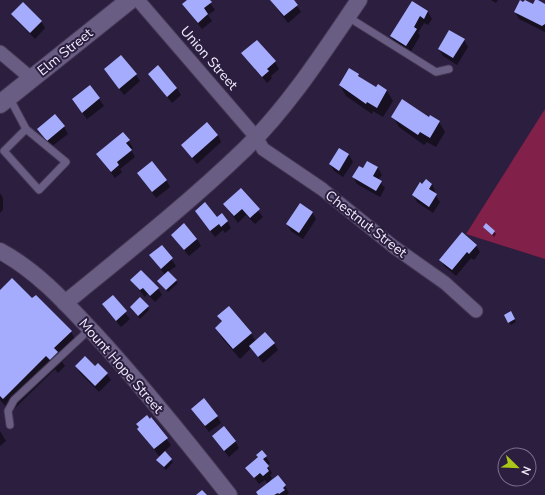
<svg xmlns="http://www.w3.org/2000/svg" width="545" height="495" viewBox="0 0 545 495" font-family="'Nunito Sans',sans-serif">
  <rect width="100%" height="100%" fill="#2b1e3f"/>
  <path fill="#812048" d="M545,109V259L466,234Z"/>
  <g fill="#0007">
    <path d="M188,0H208L215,10L208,15L212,21L202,29L183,4Z"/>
    <path d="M293,0L301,12L288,23L271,1Z"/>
    <path d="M491,0H498L496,3Z"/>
    <path d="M412,2L428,12L432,19L428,25L424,23L418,33L420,36L410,53L395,43L391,36Z"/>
    <path d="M545,5V32L519,19L515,12L533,6Z"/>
    <path d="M13,14L41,21L45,28L35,39L17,21Z"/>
    <path d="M464,40L468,47L457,65L443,56L439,49Z"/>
    <path d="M243,53L275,62L279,69L271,76L272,78L267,83Z"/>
    <path d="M105,70L136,75L140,81L124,95Z"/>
    <path d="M149,74L177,88L181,95L172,103Z"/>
    <path d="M358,74L361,79L376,88L378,85L387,91L393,101L383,117L373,111L372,114L346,96L340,85Z"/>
    <path d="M90,86L104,106L87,119L73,100Z"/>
    <path d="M393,117L439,122L445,132L436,147L427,142L424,145L399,127Z"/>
    <path d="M64,127L68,134L51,147L38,129Z"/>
    <path d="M123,133L133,148L131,150L135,157L120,169L122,172L115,178L97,154Z"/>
    <path d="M218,135L221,142L197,164L182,145Z"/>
    <path d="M339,149L349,155L353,162L343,177L334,171L330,164Z"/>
    <path d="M367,162L378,168L382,175L378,180L385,188L380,197L357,184L353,177L363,170Z"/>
    <path d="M138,173L166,180L170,187L156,198Z"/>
    <path d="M432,184L435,191L434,193L440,202L433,213L417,202L413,195L423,185Z"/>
    <path d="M240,189L263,217L255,224L246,215L238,223L224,204Z"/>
    <path d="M0,193L3,198V210L0,213Z"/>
    <path d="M196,212L227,221L231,228L225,233L223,230L215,237Z"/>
    <path d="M312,212L316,219L303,239L291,231L287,224Z"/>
    <path d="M484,227L494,231L496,234L494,237Z"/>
    <path d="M172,235L197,239L201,246L189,256Z"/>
    <path d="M162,246L176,266L168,272L178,283L168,292L159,281L165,275L151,255Z"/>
    <path d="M476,246L480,252L474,260L471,258L456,276L444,266L441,260Z"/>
    <path d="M131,280L158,288L162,295L155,302L147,294L145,297Z"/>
    <path d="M0,291L32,300L36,296L71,332L79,345L62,362L65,366L58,373L55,369L11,412L0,400Z"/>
    <path d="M112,297L130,319L121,327L103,305Z"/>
    <path d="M131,307H148L149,310L140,319Z"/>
    <path d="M510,312L516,322L511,325L505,315Z"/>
    <path d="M219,317L251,333L256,342L274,343L278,350L263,363L251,348L240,359L222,338L216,328L222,323Z"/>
    <path d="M76,366L95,367L107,374L111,380L99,392L80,373Z"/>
    <path d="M192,409L217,416L221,423L209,432Z"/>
    <path d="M151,419L171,445L164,452L173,462L166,470L157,460L164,453L159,456L139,429Z"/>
    <path d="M0,431L6,441L0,446Z"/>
    <path d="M235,441L239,448L229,457L218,443Z"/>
    <path d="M266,457L270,463L267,465L272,473L270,475L272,478L269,481L285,486L289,493L287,495H259L268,484L265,480L259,484L247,468Z"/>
  </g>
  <g fill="#a6acfd">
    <path d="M187,0H210L212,2L204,8L208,14L198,23L182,4Z"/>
    <path d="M270,0H294L298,5L284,16Z"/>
    <path d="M520,0L523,2L525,0L533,4L535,0H538L545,4V24L542,26L514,12Z"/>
    <path d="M412,1L428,11L424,19L420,16L414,27L417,29L406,46L390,36Z"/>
    <path d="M23,2L42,21L30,33L11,14Z"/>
    <path d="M449,30L465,39L453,58L438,49Z"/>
    <path d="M257,40L276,61L267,69L269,71L262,77L241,53Z"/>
    <path d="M121,55L137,74L119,89L104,69Z"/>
    <path d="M158,65L177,88L167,97L148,74Z"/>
    <path d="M349,68L359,74L358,76L376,87L378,84L387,90L377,108L367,102L366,104L339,85Z"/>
    <path d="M90,85L100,98L82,113L72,99Z"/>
    <path d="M402,99L429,117L430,115L440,121L430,138L420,132L418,135L391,117Z"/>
    <path d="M55,114L65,126L47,141L37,129Z"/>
    <path d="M207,122L218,135L192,158L181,145Z"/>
    <path d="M123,132L130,140L126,143L132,150L117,162L119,165L111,172L96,154Z"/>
    <path d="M339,148L349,154L339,171L329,164Z"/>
    <path d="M152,161L167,180L152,192L137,173Z"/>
    <path d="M367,161L378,167L373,176L382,181L376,191L352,177L359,166L363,168Z"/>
    <path d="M426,179L432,184L429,189L437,194L429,207L412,195L420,182L422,184Z"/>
    <path d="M241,188L260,209L250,218L242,209L234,216L223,204Z"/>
    <path d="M205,202L217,217L222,213L228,221L221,227L219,224L210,231L195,211Z"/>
    <path d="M300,203L313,212L299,233L286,224Z"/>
    <path d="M184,223L197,239L184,250L171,235Z"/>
    <path d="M486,223L495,231L492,235L483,227Z"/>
    <path d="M462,232L477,245L469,254L467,252L452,270L439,260Z"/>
    <path d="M162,245L173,258L161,269L149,255Z"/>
    <path d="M141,270L159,288L150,296L143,288L140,290L130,280Z"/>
    <path d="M168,271L177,280L166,290L157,281Z"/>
    <path d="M12,278L32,298L36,295L72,331L54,348L58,352L50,360L46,356L3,399L0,396V290Z"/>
    <path d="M113,295L127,311L116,321L102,304Z"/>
    <path d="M140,297L149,306L138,316L130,307Z"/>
    <path d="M229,306L252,333L233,349L215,328L222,321L217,316Z"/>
    <path d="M511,311L515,319L508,323L504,315Z"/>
    <path d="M265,332L275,343L258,357L249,346Z"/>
    <path d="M85,356L95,366L98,363L108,373L95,386L75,366Z"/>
    <path d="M204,398L218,416L205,426L191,409Z"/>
    <path d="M147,415L150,419L151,417L168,438L154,449L137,429L139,427L136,424Z"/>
    <path d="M224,426L236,441L224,451L212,436Z"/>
    <path d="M262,450L267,456L263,459L269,466L267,468L269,471L263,476L260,473L254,478L245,468L258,457L256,455Z"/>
    <path d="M165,451L172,459L164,467L156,460Z"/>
    <path d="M278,475L286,485L283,488L285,490L279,494L278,493L274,495H258L256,492Z"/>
    <path d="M202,490L207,495H196Z"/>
  </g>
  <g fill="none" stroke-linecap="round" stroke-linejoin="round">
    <defs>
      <g id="service">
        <path d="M348,17L436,72L449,69"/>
        <path d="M9,97L26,129L4,151L39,190L66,162L26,129"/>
        <path d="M10,425L8,411L14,400L90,329"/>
      </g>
      <g id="minor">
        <path d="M138,0L256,137L263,149L322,189L394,247L445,283L476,311"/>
        <path d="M0,52L32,79"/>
      </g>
      <g id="tertiary">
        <path d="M0,251C37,271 65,302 93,332C141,384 185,439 229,495"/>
        <path d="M65,303C126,253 188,204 245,149C290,105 324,51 359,0"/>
      </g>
      <path id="secondary" d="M0,104L130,0"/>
    </defs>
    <use href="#service" stroke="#453955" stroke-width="9"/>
    <use href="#minor" stroke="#453955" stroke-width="15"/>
    <use href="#tertiary" stroke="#453955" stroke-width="18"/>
    <use href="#secondary" stroke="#453955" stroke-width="20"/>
    <use href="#service" stroke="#6a5d83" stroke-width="7"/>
    <use href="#minor" stroke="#6a5d83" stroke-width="13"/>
    <use href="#tertiary" stroke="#6a5d83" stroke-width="16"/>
    <use href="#secondary" stroke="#6a5d83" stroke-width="18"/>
  </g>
  <g text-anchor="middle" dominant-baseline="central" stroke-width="4" stroke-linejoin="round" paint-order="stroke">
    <g font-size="14" fill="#f1ecfe" stroke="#2b1e3f">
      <text transform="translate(65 52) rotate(-39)">Elm Street</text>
      <text transform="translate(209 58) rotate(49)">Union Street</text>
      <text transform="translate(366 224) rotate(38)">Chestnut Street</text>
      <text transform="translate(121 366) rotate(49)">Mount Hope Street</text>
    </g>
  </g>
  <g transform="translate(517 467) rotate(113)"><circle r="19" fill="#2b1e3f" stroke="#7a708b"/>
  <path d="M0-3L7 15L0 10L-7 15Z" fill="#aac717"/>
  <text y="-6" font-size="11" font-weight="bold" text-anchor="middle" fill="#f1ecfe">N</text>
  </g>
</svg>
